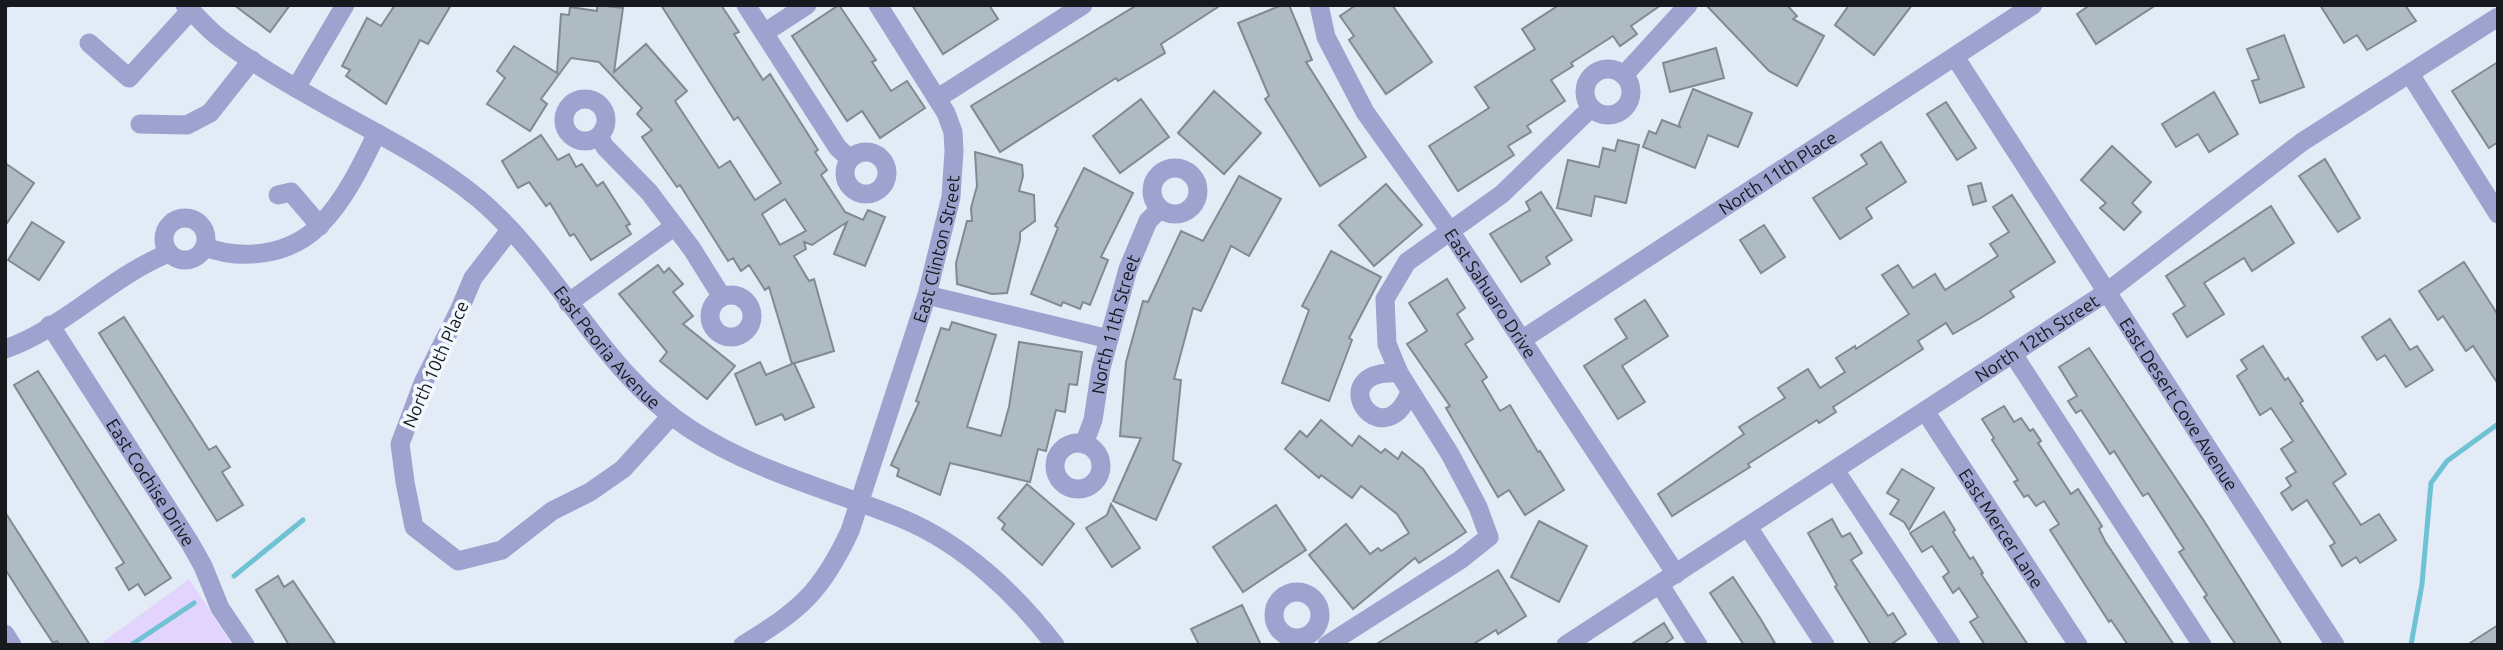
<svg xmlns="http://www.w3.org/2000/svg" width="2503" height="650" viewBox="0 0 2503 650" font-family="Ubuntu,sans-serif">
  <rect width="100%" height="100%" fill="#e3ebf6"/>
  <path fill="#e3d4fd" d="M189,579L232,645H99Z"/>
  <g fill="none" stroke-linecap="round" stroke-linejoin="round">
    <g stroke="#6fc2d3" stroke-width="5">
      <path d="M5,7L8,5"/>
      <path d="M234,576L303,520"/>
      <path d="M131,645L194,603"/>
      <path d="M2411,645L2422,584L2431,483L2447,461L2498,424"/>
    </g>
  </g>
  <g fill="#afbbc3" stroke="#7f8b92" stroke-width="2" fill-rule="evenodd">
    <path d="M234,5H290L270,32Z"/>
    <path d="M395,5H451L428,44L420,40L386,104L346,76L350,70L342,66L367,18L381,26Z"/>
    <path d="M597,5L623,8L614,72L646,44L687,91L675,101L719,168L730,161L755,200L781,183L738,117L734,120L661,5H721L739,32L734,34L763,80L770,74L818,150L815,152L827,170L821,175L845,212L863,220L868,210L885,217L865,266L834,254L847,222L812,245L804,242L806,249L794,256L809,281L814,279L834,351L792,364L769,287L765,290L749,265L741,271L733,258L728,261L680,185L677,187L642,137L652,130L637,114L642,108L599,62L571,58L541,99L547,104L530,131L487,104L505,78L497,71L514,46L557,73L561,14L569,15L570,7L597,11ZM785,199L806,231L780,245L762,214Z"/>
    <path d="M839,5L876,60L872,62L891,91L907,81L925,108L880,138L862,111L847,121L792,36Z"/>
    <path d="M912,5H989L998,19L943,54Z"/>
    <path d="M1137,5H1221L1161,44L1165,53L1118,81L1116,78L1000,152L971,106Z"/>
    <path d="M1282,5H1289L1312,60L1306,62L1366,157L1320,186L1265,99L1269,96L1238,23Z"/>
    <path d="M1356,5H1392L1432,62L1386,94L1349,40L1354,36L1340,16Z"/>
    <path d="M1559,5H1661L1631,26L1637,34L1620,46L1613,36L1571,63L1573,66L1551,80L1565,101L1527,126L1531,132L1508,146L1514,155L1458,191L1429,146L1489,108L1475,87L1535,49L1522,29Z"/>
    <path d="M1706,5H1787L1797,16L1793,19L1824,36L1797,86L1769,71Z"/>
    <path d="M1849,5H1912L1874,55L1835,25Z"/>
    <path d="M2090,5H2156L2096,44L2077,14Z"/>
    <path d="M2320,5H2405L2416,21L2367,50L2357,35L2344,43Z"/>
    <path d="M2284,35L2304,87L2260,103L2252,81L2259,79L2247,49Z"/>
    <path d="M1716,48L1724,78L1670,92L1663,63Z"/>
    <path d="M2498,62V142L2489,148L2452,91Z"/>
    <path d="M1693,89L1752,113L1738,147L1708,135L1695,168L1643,147L1649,131L1656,134L1662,120L1680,127L1679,124Z"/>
    <path d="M1214,91L1261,133L1224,174L1178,133Z"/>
    <path d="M2214,92L2238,134L2209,152L2198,134L2176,147L2162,124Z"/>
    <path d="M1141,99L1169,137L1120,173L1093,136Z"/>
    <path d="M1946,102L1976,148L1957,160L1927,114Z"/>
    <path d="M541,135L558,160L569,154L576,167L582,164L597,186L603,182L630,224L626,226L631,234L591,260L574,234L570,236L550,203L546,206L529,182L518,188L502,161Z"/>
    <path d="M1618,140L1639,145L1626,203L1595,196L1591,216L1557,208L1568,160L1599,167L1603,148L1615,151Z"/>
    <path d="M1881,142L1906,182L1866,208L1872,218L1840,239L1813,198L1867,164L1861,155Z"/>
    <path d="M2112,146L2151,182L2132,203L2141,212L2124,230L2100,208L2106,203L2081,180Z"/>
    <path d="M975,152L1022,165L1023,176L1019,191L1034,195L1035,221L1020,232V240L1007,293L992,294L957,284L956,263L967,221H972L971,208L977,186Z"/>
    <path d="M2325,159L2360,218L2338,232L2299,176Z"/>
    <path d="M5,163L34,183L5,226Z"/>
    <path d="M1084,168L1133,193L1101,257L1108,260L1090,305L1083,302L1080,309L1063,302L1061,306L1031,294L1058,228L1055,226Z"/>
    <path d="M1239,176L1281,199L1249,256L1231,246L1201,311L1193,308L1174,379L1181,380L1173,460L1181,464L1156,520L1113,501L1141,438L1120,436L1126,362L1143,301L1148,302L1181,231L1203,241Z"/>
    <path d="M1981,183L1986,201L1973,205L1968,186Z"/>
    <path d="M1386,184L1422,225L1374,266L1339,225Z"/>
    <path d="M1541,192L1572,240L1546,257L1550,264L1521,282L1490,234L1530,210L1526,202Z"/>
    <path d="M2012,195L2055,262L2010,291L2014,297L1979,319L1953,334L1946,323L1918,341L1923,349L1833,407L1836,412L1819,423L1817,420L1748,464L1750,467L1672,516L1658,494L1744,434L1739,427L1785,398L1778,388L1808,369L1820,388L1845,372L1836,358L1855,346L1856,349L1909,314L1882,275L1898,265L1913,288L1935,274L1945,290L1998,256L1990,244L2009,232L1993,207Z"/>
    <path d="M2271,206L2294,243L2252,271L2244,258L2204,283L2224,314L2187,337L2173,314L2185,306L2166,276Z"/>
    <path d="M32,222L64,242L39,280L8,260Z"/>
    <path d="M1764,225L1785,257L1761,273L1740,240Z"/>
    <path d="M1331,251L1381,277L1349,338L1352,340L1329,401L1282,383L1309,310L1302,306Z"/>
    <path d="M2464,262L2498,315V384L2473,346L2466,351L2443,316L2438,320L2419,291Z"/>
    <path d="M658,265L664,273L669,268L683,284L673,292L693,316L683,324L735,366L707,399L660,361L667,352L619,294Z"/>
    <path d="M1447,279L1465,308L1457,314L1473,339L1465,344L1487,377L1482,381L1500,411L1510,405L1538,452L1540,451L1564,490L1525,515L1509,490L1498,497L1446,408L1450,406L1407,344L1427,331L1409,303Z"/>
    <path d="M1645,300L1668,336L1622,366L1645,402L1618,419L1584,366L1627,338L1615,319Z"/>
    <path d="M124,317L209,450L216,446L230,467L222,472L243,505L217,521L99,333Z"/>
    <path d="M2390,319L2410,350L2417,346L2433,370L2406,387L2385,355L2377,360L2362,337Z"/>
    <path d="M952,322L996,335L967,427L1001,436L1009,407L1019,342L1082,352L1077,385L1069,384L1065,412L1056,410L1046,451L1038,449L1030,482L950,463L940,495L897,476L899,469L891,465L919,402L916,401L941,328L949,330Z"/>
    <path d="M2263,346L2285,380L2288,378L2303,401L2300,403L2346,474L2333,483L2361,525L2379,514L2396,540L2360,563L2356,557L2342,566L2330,546L2335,543L2307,500L2292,510L2281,493L2291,486L2286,478L2296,472L2281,449L2293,441L2271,408L2260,415L2237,376L2247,369L2241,360Z"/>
    <path d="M2089,348L2204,521L2282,645H2236L2204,597L2207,595L2179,552L2184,549L2148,493L2143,496L2114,451L2110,454L2081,410L2076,413L2068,401L2077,396L2059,367Z"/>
    <path d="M760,362L766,375L794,363L814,407L785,420L782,414L756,425L735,374Z"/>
    <path d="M38,371L171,578L145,595L138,584L129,590L116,568L124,563L14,385Z"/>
    <path d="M2004,406L2014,422L2021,418L2030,431L2033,429L2041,441L2038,443L2071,494L2078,489L2102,526L2099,529L2105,541L2174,645H2128L2111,620L2109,622L2050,530L2059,524L2044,501L2036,506L2028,495L2024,497L2014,482L2018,480L1992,440L1994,438L1982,419Z"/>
    <path d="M1321,420L1352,446L1359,436L1381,453L1385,449L1398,459L1402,452L1423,469L1466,532L1419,563L1415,558L1353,609L1309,555L1346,524L1370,554L1378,548L1381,551L1409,533L1397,514L1361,486L1352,498L1321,475L1319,478L1285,449L1300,431L1307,437Z"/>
    <path d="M1902,469L1934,488L1909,530L1904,522L1890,514L1899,500L1887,493Z"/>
    <path d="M1027,484L1074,524L1042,565L1002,529L1005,524L998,518Z"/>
    <path d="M1111,504L1140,548L1112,567L1086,528L1107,515Z"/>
    <path d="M1276,505L1306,550L1243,592L1213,547Z"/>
    <path d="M5,512L90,645H59L57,641L53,643L30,608L5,569Z"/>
    <path d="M1944,512L1955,530L1953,532L1970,559L1973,557L1983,573L1981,574L2028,645H1985L1970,622L1978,617L1959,588L1953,593L1943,577L1949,572L1932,546L1922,552L1910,533Z"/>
    <path d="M1832,519L1842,537L1850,533L1862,553L1851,560L1888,616L1893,613L1906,634L1890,645H1871L1835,587L1837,585L1808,533Z"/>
    <path d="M1539,521L1587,546L1559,602L1511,577Z"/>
    <path d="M1498,570L1526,616L1498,634L1496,630L1472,645H1375Z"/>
    <path d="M278,576L284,587L293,581L336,645H289L256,590Z"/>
    <path d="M1733,577L1760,618L1776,645H1744L1710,593Z"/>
    <path d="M1242,605L1261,645H1199L1191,629Z"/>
    <path d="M1664,623L1673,638L1663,645H1630Z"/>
    <path d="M2498,625V645H2467Z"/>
  </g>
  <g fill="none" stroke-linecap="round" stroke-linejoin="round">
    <g stroke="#9da2cf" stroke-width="19">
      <path id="s1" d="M185,5C196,15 206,27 217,36C250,62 287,83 324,104C377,134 432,160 479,199C559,267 600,371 690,429C756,472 832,490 903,519C963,544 1016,594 1055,645"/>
      <path d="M746,5L838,148L850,159"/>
      <path id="s2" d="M1319,5L1326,37L1365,112L1450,231L1676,574"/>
      <path d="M764,33L807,5"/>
      <path d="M89,43L129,78L191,10"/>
      <path id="s3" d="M1955,57L2335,645"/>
      <circle cx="1608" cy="92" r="23"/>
      <path d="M2410,74L2498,214"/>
      <path d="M1624,75L1688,5"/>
      <path d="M296,88L345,5"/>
      <path d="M938,98L1083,5"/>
      <circle cx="585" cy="120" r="21"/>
      <path d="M140,124L187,125L210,113L252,60"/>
      <path d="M599,136L605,147L649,192L692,249L722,297"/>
      <circle cx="866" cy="173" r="21"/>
      <circle cx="1175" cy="191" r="23"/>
      <path d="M278,195L291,192L320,226"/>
      <circle cx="185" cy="239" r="21"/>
      <path d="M510,230L473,278L459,311L423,383L400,444L405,482L414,527L458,561L502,550L552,511L590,492L623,469L671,416"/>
      <path d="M205,247C243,261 291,255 320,225C345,200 362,164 377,133"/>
      <path d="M927,295L1109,339"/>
      <circle cx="731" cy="316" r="21"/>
      <path d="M568,303L675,226"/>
      <path id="s4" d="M50,325L190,543L203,566L220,608L245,645"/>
      <path id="s5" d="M1523,339L2033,5"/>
      <path d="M5,349C65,328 111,276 169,253"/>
      <path d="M2013,354L2202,645"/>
      <path d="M1399,373C1319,369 1382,461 1410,392"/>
      <path id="s6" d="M1925,411L2078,645"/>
      <circle cx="1078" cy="466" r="23"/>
      <path id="s7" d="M1084,444L1093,420L1101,368L1128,269L1148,221L1160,209"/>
      <path d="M1835,470L1951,645"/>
      <path d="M1748,527L1825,645"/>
      <path d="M1660,585L1698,645"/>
      <circle cx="1297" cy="615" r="23"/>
      <path d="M5,634L12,645"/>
      <path id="s8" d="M743,645C800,610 821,593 850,531L927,295L951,197L954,151L953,132L946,113L878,5"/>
      <path d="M1327,645L1460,560L1489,537L1478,507L1450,454L1399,373L1387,344L1385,299L1407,262L1502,194L1591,108"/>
      <path id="s9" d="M1566,645L2107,292L2302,142L2498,17"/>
    </g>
  </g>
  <g text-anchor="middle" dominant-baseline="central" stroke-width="7" stroke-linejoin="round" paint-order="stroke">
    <g font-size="18" fill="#16191d" stroke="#f3f8ff">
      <text stroke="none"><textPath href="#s5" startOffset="304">North 11th Place</textPath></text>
      <text stroke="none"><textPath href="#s8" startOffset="455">East Clinton Street</textPath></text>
      <text stroke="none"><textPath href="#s2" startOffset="338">East Sahuaro Drive</textPath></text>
      <text stroke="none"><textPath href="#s7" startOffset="124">North 11th Street</textPath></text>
      <text stroke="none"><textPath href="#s9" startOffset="562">North 12th Street</textPath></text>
      <text stroke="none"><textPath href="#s1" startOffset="550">East Peoria Avenue</textPath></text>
      <text transform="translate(435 364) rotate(-66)">North 10th Place</text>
      <text stroke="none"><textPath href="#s3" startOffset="413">East Desert Cove Avenue</textPath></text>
      <text stroke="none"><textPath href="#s4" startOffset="187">East Cochise Drive</textPath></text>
      <text stroke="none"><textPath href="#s6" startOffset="140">East Mercer Lane</textPath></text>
    </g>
  </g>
  <rect width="2503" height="650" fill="none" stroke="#16191d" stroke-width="14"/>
</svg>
